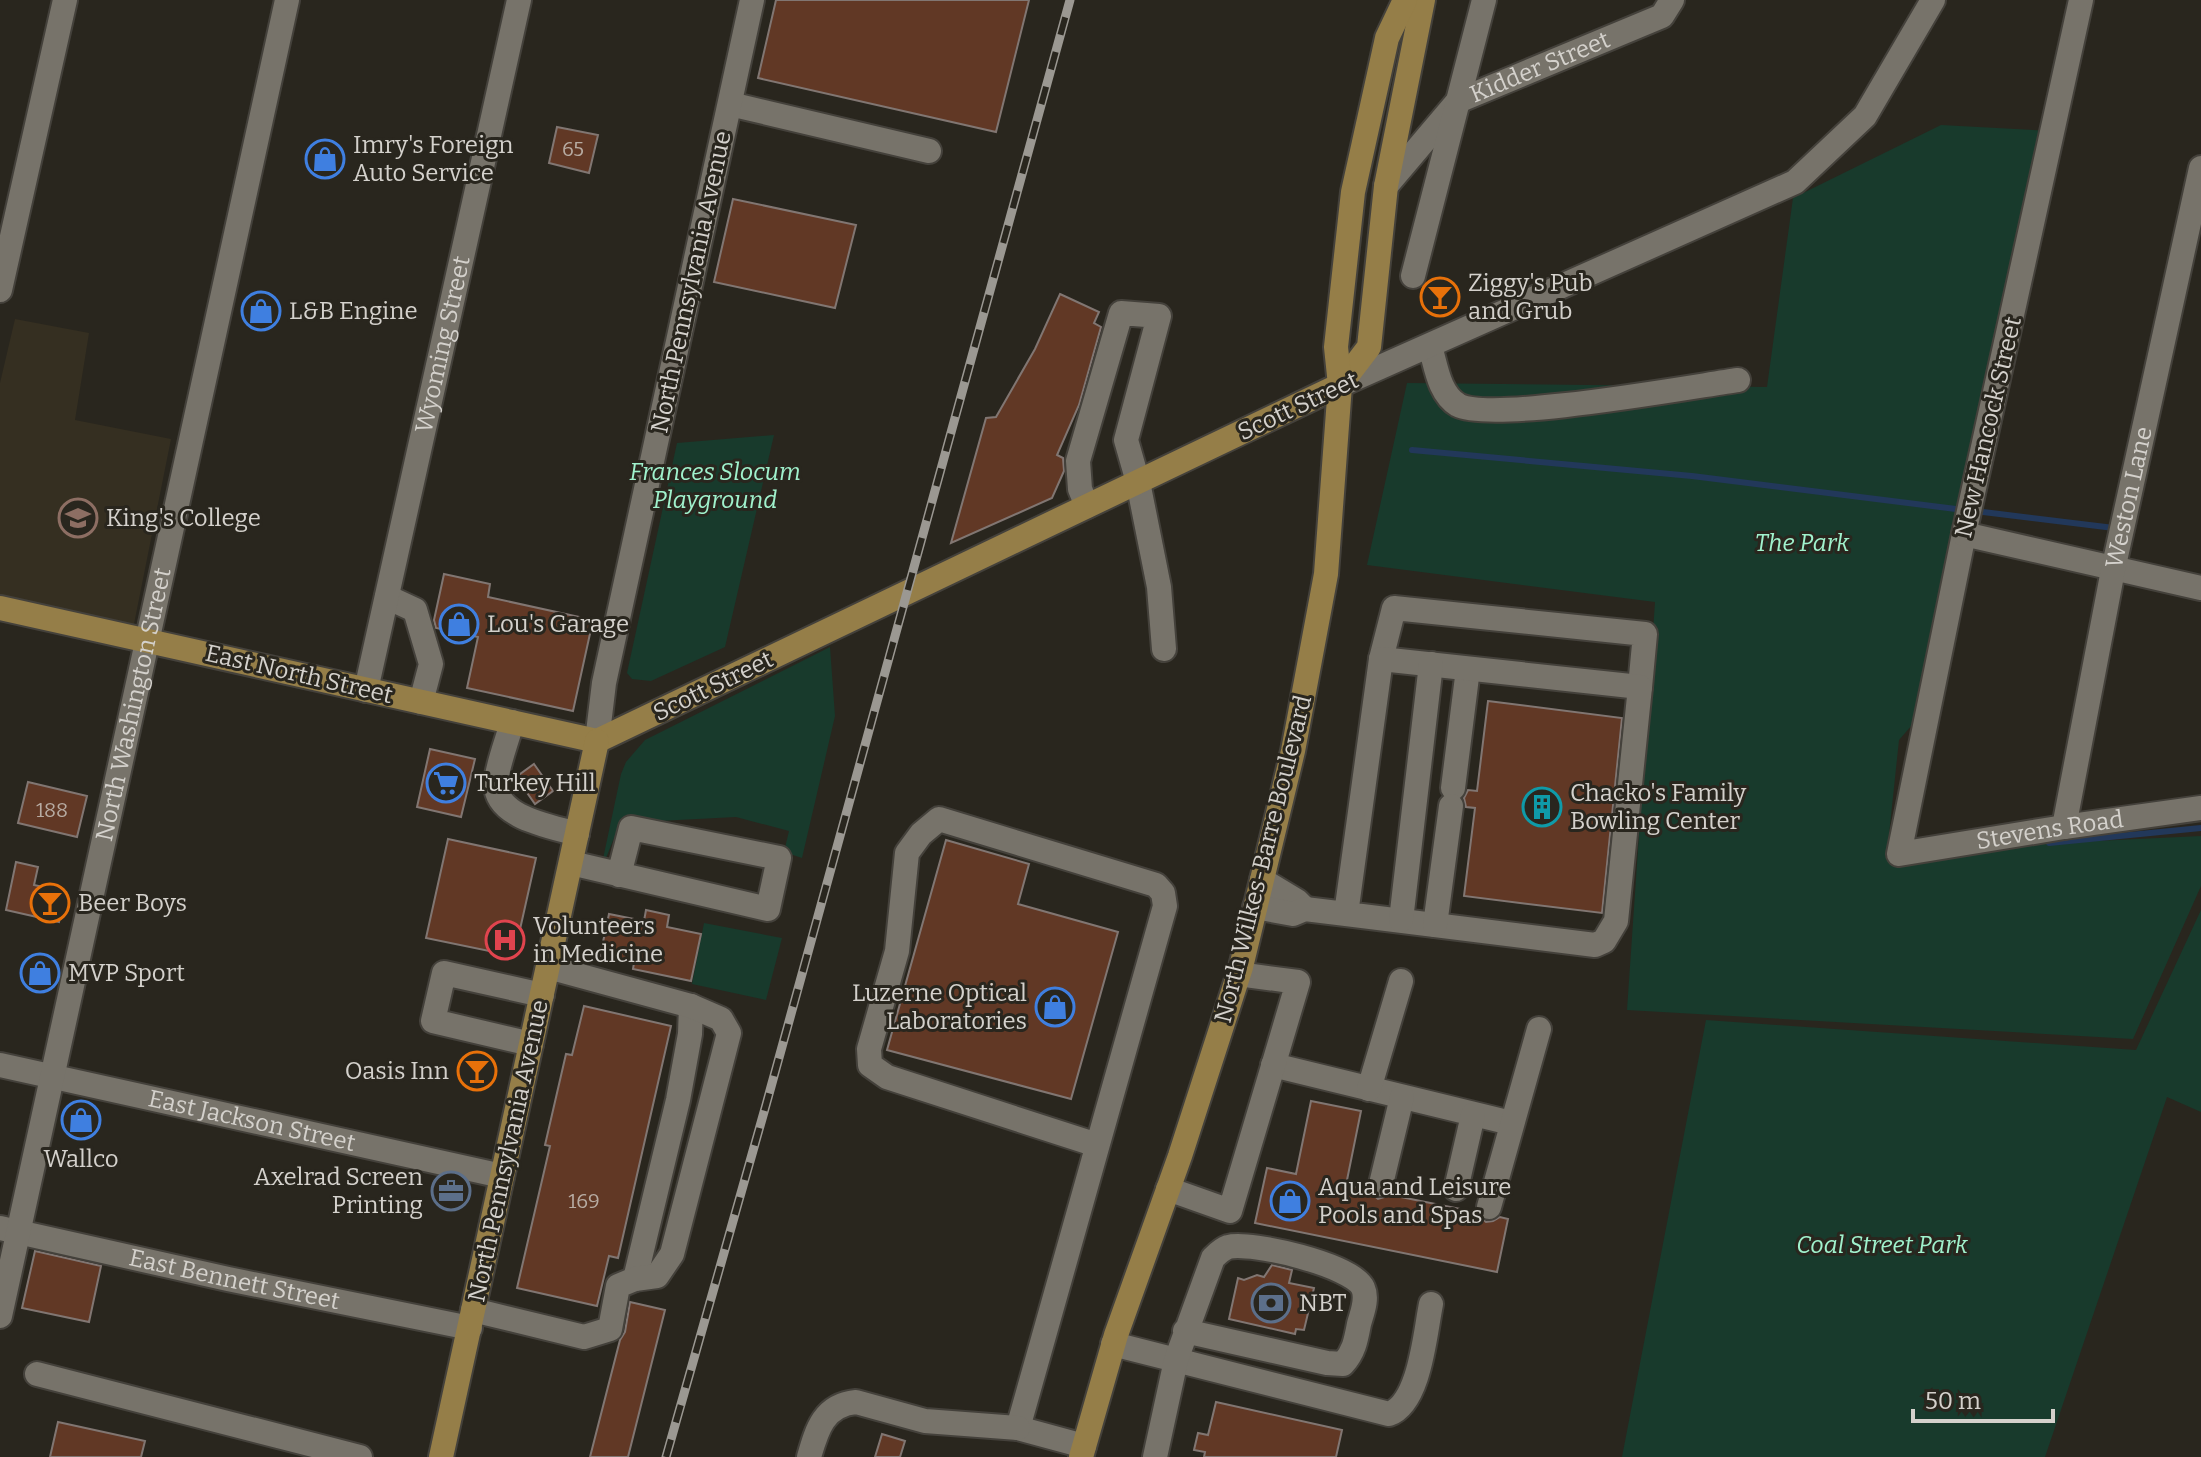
<svg xmlns="http://www.w3.org/2000/svg" width="2201" height="1457" viewBox="0 0 2201 1457" font-family="Bitter,serif">
  <rect width="100%" height="100%" fill="#29261e"/>
  <path fill="#352f21" d="M15,319L89,333L75,420L171,439L134,624L0,596V383Z"/>
  <g fill="#183a2c">
    <path d="M1941,125L2051,131L1931,703L1899,740L1888,844L1925,849L2201,836V886L2133,1039L1627,1010L1655,602L1367,565L1407,383L1767,387L1793,198Z"/>
    <path d="M774,435L725,647L651,681L632,679L627,673L677,443Z"/>
    <path d="M830,647L835,716L802,858L784,852L789,831L736,817L620,823L600,873L621,774L626,762L645,740Z"/>
    <path d="M2201,910V1112L2167,1097L2045,1457H1622L1706,1020L2136,1050Z"/>
    <path d="M704,923L782,938L766,1000L692,984Z"/>
  </g>
  <g fill="none" stroke-linecap="round" stroke-linejoin="round">
    <g stroke="#22385a" stroke-width="6">
      <path d="M1412,450L1692,476L1964,510"/>
      <path d="M1975,511L2114,528"/>
      <path d="M2050,836L2049,843L2201,828"/>
    </g>
  </g>
  <g fill="#613825" stroke="#817672" stroke-width="2">
    <path d="M776,0H1029L996,132L758,78Z"/>
    <path d="M557,127L598,135L589,173L549,163Z"/>
    <path d="M733,199L856,225L835,308L714,282Z"/>
    <path d="M1060,294L1099,312L1094,323L1101,327L1079,405L1057,455L1063,458L1064,471L1052,498L951,543L986,418L996,417L1035,349Z"/>
    <path d="M444,574L490,584L488,597L593,620L573,711L467,688L478,637L436,628L434,620Z"/>
    <path d="M1488,701L1622,718L1602,913L1464,896L1475,808L1466,807L1464,798L1468,790L1477,791Z"/>
    <path d="M430,749L475,759L461,817L417,807Z"/>
    <path d="M534,764L553,791L535,804L516,777Z"/>
    <path d="M28,782L87,796L77,837L18,823Z"/>
    <path d="M448,839L536,858L514,956L426,938Z"/>
    <path d="M946,840L1029,864L1018,904L1118,932L1071,1099L887,1050Z"/>
    <path d="M16,862L38,867L34,885L66,892L59,922L6,910Z"/>
    <path d="M646,910L669,915L667,927L701,934L691,981L633,969L634,963L600,956L609,914L644,921Z"/>
    <path d="M584,1006L671,1026L618,1258L609,1256L597,1306L517,1288L550,1146L545,1145L566,1054L572,1055Z"/>
    <path d="M1311,1101L1361,1111L1346,1185L1367,1190L1378,1199L1391,1195L1475,1212L1486,1222L1493,1221L1500,1217L1508,1219L1497,1272L1255,1223L1267,1168L1296,1174Z"/>
    <path d="M35,1251L101,1266L89,1322L22,1308Z"/>
    <path d="M1272,1265L1292,1270L1289,1283L1314,1288L1304,1330L1296,1329L1295,1334L1229,1319L1238,1278L1244,1280L1257,1275L1264,1277Z"/>
    <path d="M630,1302L665,1310L628,1457H590L620,1340L625,1332Z"/>
    <path d="M1216,1402L1342,1430L1336,1457H1204L1205,1452L1194,1450L1198,1433L1208,1435Z"/>
    <path d="M58,1422L145,1441L141,1457H50Z"/>
    <path d="M882,1434L905,1441L900,1457H875Z"/>
  </g>
  <g fill="none" stroke-linecap="round" stroke-linejoin="round">
    <defs>
      <g id="minor">
        <path id="s1" d="M2081,0L1964,534L1899,854L2064,827L2201,808"/>
        <path d="M730,104L929,151"/>
        <path id="s2" d="M1386,186L1458,101L1662,16L1672,0"/>
        <path d="M1413,276L1484,0"/>
        <path d="M0,290L65,0"/>
        <path d="M1430,346C1436,366 1439,394 1458,405C1492,423 1689,387 1738,380"/>
        <path d="M1340,385L1795,182L1865,116L1933,0"/>
        <path d="M1087,506L1080,489L1078,461L1121,313L1159,316L1126,440L1138,482L1159,587L1164,649"/>
        <path d="M1964,534L2201,588"/>
        <path d="M387,597L415,610L431,664L421,702"/>
        <path d="M1381,659L1394,608L1645,634L1640,687"/>
        <path id="s3" d="M366,690L519,0"/>
        <path d="M512,722C508,739 496,768 496,784C496,818 551,826 577,834"/>
        <path d="M597,741L604,683L752,0"/>
        <path d="M1453,788L1468,669"/>
        <path id="s4" d="M2064,827L2113,570L2201,168"/>
        <path d="M571,863L768,909L779,858L631,828L619,875"/>
        <path d="M1262,880L1297,901L1305,909"/>
        <path d="M1255,907L1293,914L1305,909L1346,914L1595,945L1604,941L1616,921L1640,687L1381,659L1346,914"/>
        <path d="M1401,920L1431,664"/>
        <path d="M1435,925L1451,806"/>
        <path d="M531,1044L433,1021L444,973L542,995"/>
        <path id="s5" d="M0,1065L502,1176"/>
        <path d="M1273,1065L1511,1123"/>
        <path d="M1369,1089L1401,981"/>
        <path d="M1381,1184L1402,1097"/>
        <path d="M1168,1189L1230,1211L1298,982L1238,974"/>
        <path d="M1456,1189L1473,1115"/>
        <path d="M1489,1207L1539,1029"/>
        <path id="s6" d="M0,1228L228,1279L470,1328"/>
        <path d="M635,1279L678,1100L690,1034L691,1006"/>
        <path d="M473,1310L584,1337L610,1329L618,1286L635,1279L657,1276L672,1254L729,1033L721,1019L691,1006L548,967"/>
        <path id="s7" d="M0,1316L287,0"/>
        <path d="M1113,1344L1389,1414C1420,1403 1425,1333 1431,1304"/>
        <path d="M37,1374L360,1457"/>
        <path d="M1084,1446L1018,1428L1165,906L1163,893L1156,885L939,819L921,834L907,853L897,951L869,1049L870,1065L887,1077L1097,1145"/>
        <path d="M809,1457C817,1429 824,1405 856,1402L925,1421L1018,1428"/>
        <path d="M1155,1457L1176,1360L1213,1258C1217,1254 1222,1249 1228,1247C1251,1241 1353,1265 1363,1288C1368,1299 1362,1313 1359,1324C1356,1340 1354,1352 1343,1364L1327,1363L1185,1331"/>
      </g>
      <g id="major">
        <path d="M0,608L597,741"/>
        <path d="M597,741L1340,385L1369,347L1386,186L1423,0"/>
        <path d="M441,1457L597,741"/>
        <path d="M1081,1457L1116,1335L1180,1156L1241,967L1293,751L1326,574L1340,385L1336,347L1353,192L1387,38L1405,0"/>
      </g>
    </defs>
    <use href="#minor" stroke="#44413b" stroke-width="28"/>
    <use href="#major" stroke="#44413b" stroke-width="28"/>
    <use href="#minor" stroke="#77736a" stroke-width="24"/>
    <use href="#major" stroke="#957e48" stroke-width="24"/>
    <defs>
      <path id="rail" d="M666,1457L766,1105L1070,0"/>
    </defs>
    <use href="#rail" stroke="#9b9892" stroke-width="9"/>
    <use href="#rail" stroke="#29261e" stroke-width="6" stroke-dasharray="18" stroke-linecap="butt"/>
  </g>
  <defs>
    <symbol id="shop-ring" viewBox="-11 -11 22 22"><circle r="9.5" fill="#29261e" stroke="#3f7fe0" stroke-width="1.5"/><path d="M-5-2.5h2.3a2.7 3.5 0 0 1 5.4 0H5L5.5 6h-11ZM-1.5-2.5h3a1.5 2.3 0 0 0-3 0Z" fill="#3f7fe0"/></symbol>
    <symbol id="bar-ring" viewBox="-11 -11 22 22"><circle r="9.5" fill="#29261e" stroke="#e8710a" stroke-width="1.5"/><path d="M-6-5H6L.8 .8V4.5H3.5V6h-7V4.5H-.8V.8Z" fill="#e8710a"/></symbol>
    <symbol id="university-ring" viewBox="-11 -11 22 22"><circle r="9.5" fill="#29261e" stroke="#8d6e63" stroke-width="1.5"/><path d="M0-5L7-2L0 1L-7-2ZM-4 1L0 2.5L4 1V4Q0 6-4 4Z" fill="#8d6e63"/></symbol>
    <symbol id="supermarket-ring" viewBox="-11 -11 22 22"><circle r="9.5" fill="#29261e" stroke="#3f7fe0" stroke-width="1.5"/><path d="M-6-5.5h2.5l.6 2H6L4.5 2H-2.5L-4.4-4H-6ZM-1.5 3.2a1.3 1.3 0 1 0 .1 0ZM3 3.2a1.3 1.3 0 1 0 .1 0Z" fill="#3f7fe0"/></symbol>
    <symbol id="building-ring" viewBox="-11 -11 22 22"><circle r="9.5" fill="#29261e" stroke="#0f9aa8" stroke-width="1.5"/><path d="M-4-6H4V6H1V3H-1V6H-4ZM-2.5-4.3h1.7v1.8h-1.7ZM.8-4.3h1.7v1.8H.8ZM-2.5-1h1.7V.8h-1.7ZM.8-1h1.7V.8H.8Z" fill="#0f9aa8"/></symbol>
    <symbol id="hospital-ring" viewBox="-11 -11 22 22"><circle r="9.5" fill="#29261e" stroke="#e0444e" stroke-width="1.5"/><path d="M-5-5h3v3.5h4V-5h3V5h-3V1.5h-4V5h-3Z" fill="#e0444e"/></symbol>
    <symbol id="office-ring" viewBox="-11 -11 22 22"><circle r="9.5" fill="#29261e" stroke="#5c6f8a" stroke-width="1.5"/><path d="M-6-3h4V-5.5h4V-3h4V5H-6ZM-1-4.5V-3h2v-1.5ZM-6 0V1H6V0Z" fill="#5c6f8a"/></symbol>
    <symbol id="bank-ring" viewBox="-11 -11 22 22"><circle r="9.5" fill="#29261e" stroke="#5c6f8a" stroke-width="1.5"/><path d="M-6-4H6V4H-6ZM0-2.3a2.3 2.3 0 1 0 0 4.6a2.3 2.3 0 1 0 0-4.6Z" fill="#5c6f8a"/></symbol>
  </defs>
  <g fill-rule="evenodd">
    <use href="#shop-ring" x="303" y="137" width="44" height="44"/>
    <use href="#bar-ring" x="1418" y="275" width="44" height="44"/>
    <use href="#shop-ring" x="239" y="289" width="44" height="44"/>
    <use href="#university-ring" x="56" y="496" width="44" height="44"/>
    <use href="#shop-ring" x="437" y="602" width="44" height="44"/>
    <use href="#supermarket-ring" x="424" y="761" width="44" height="44"/>
    <use href="#building-ring" x="1520" y="785" width="44" height="44"/>
    <use href="#bar-ring" x="28" y="881" width="44" height="44"/>
    <use href="#hospital-ring" x="483" y="918" width="44" height="44"/>
    <use href="#shop-ring" x="18" y="951" width="44" height="44"/>
    <use href="#shop-ring" x="1033" y="985" width="44" height="44"/>
    <use href="#bar-ring" x="455" y="1049" width="44" height="44"/>
    <use href="#shop-ring" x="59" y="1098" width="44" height="44"/>
    <use href="#office-ring" x="429" y="1169" width="44" height="44"/>
    <use href="#shop-ring" x="1268" y="1179" width="44" height="44"/>
    <use href="#bank-ring" x="1249" y="1281" width="44" height="44"/>
  </g>
  <g text-anchor="middle" dominant-baseline="central" stroke-width="6" stroke-linejoin="round" paint-order="stroke">
    <g font-size="20" fill="#b7aba2">
      <text x="573" y="149">65</text>
      <text x="52" y="810">188</text>
      <text x="584" y="1201">169</text>
    </g>
    <g font-size="24" fill="#d4d1cc" stroke="#29261e">
      <text stroke="none"><textPath href="#s2" startOffset="200">Kidder Street</textPath></text>
      <text transform="translate(691 282) rotate(-78)">North Pennsylvania Avenue</text>
      <text stroke="none"><textPath href="#s3" startOffset="354">Wyoming Street</textPath></text>
      <text transform="translate(1298 406) rotate(-25)">Scott Street</text>
      <text transform="translate(1988 427) rotate(-77)">New Hancock Street</text>
      <text stroke="none"><textPath href="#s4" startOffset="336">Weston Lane</textPath></text>
      <text transform="translate(299 674) rotate(13)">East North Street</text>
      <text transform="translate(713 686) rotate(-26)">Scott Street</text>
      <text stroke="none"><textPath href="#s7" startOffset="626">North Washington Street</textPath></text>
      <text stroke="none"><textPath href="#s1" startOffset="1026">Stevens Road</textPath></text>
      <text transform="translate(1263 859) rotate(-76)">North Wilkes-Barre Boulevard</text>
      <text stroke="none"><textPath href="#s5" startOffset="258">East Jackson Street</textPath></text>
      <text transform="translate(508 1151) rotate(-78)">North Pennsylvania Avenue</text>
      <text stroke="none"><textPath href="#s6" startOffset="240">East Bennett Street</textPath></text>
    </g>
    <g font-size="24" fill="#d4d1cc" stroke="#29261e" text-anchor="start">
      <text x="353" y="145">Imry's Foreign<tspan x="353" dy="28">Auto Service</tspan></text>
      <text x="1468" y="283">Ziggy's Pub<tspan x="1468" dy="28">and Grub</tspan></text>
      <text x="289" y="311">L&amp;B Engine</text>
      <text x="106" y="518">King's College</text>
      <text x="487" y="624">Lou's Garage</text>
      <text x="474" y="783">Turkey Hill</text>
      <text x="1570" y="793">Chacko's Family<tspan x="1570" dy="28">Bowling Center</tspan></text>
      <text x="78" y="903">Beer Boys</text>
      <text x="533" y="926">Volunteers<tspan x="533" dy="28">in Medicine</tspan></text>
      <text x="68" y="973">MVP Sport</text>
      <text x="1027" y="993" text-anchor="end">Luzerne Optical<tspan x="1027" dy="28">Laboratories</tspan></text>
      <text x="449" y="1071" text-anchor="end">Oasis Inn</text>
      <text x="81" y="1159" text-anchor="middle">Wallco</text>
      <text x="423" y="1177" text-anchor="end">Axelrad Screen<tspan x="423" dy="28">Printing</tspan></text>
      <text x="1318" y="1187">Aqua and Leisure<tspan x="1318" dy="28">Pools and Spas</tspan></text>
      <text x="1299" y="1303">NBT</text>
    </g>
    <g font-size="24" font-style="italic" fill="#a0f2cd" stroke="#29261e">
      <text x="715" y="472">Frances Slocum<tspan x="715" dy="28">Playground</tspan></text>
      <text x="1802" y="543">The Park</text>
      <text x="1882" y="1245">Coal Street Park</text>
    </g>
  </g>
  <path d="M1913 1409v12h140v-12" fill="none" stroke="#d4d1cc" stroke-width="4"/>
  <text x="1925" y="1409" font-size="24" fill="#d4d1cc" stroke="#29261e" stroke-width="6" paint-order="stroke">50 m</text>
</svg>
